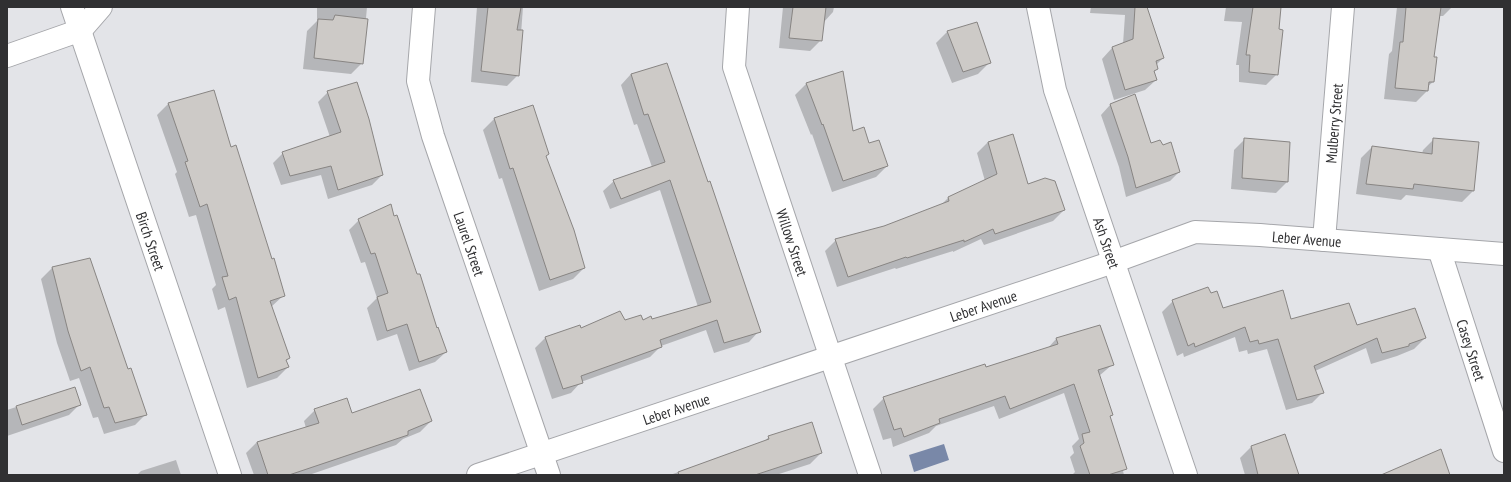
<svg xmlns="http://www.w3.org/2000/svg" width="1511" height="482" viewBox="0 0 1511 482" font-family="'PT Sans Narrow',sans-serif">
  <rect width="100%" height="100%" fill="#e3e4e8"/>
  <path fill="#7988a8" d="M944,444L949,460L914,472L909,455Z"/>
  <g fill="#0003">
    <path d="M317,7H367L362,63L351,74L303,69L307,31L317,21Z"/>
    <path d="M477,7H523L518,75L507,86L471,82Z"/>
    <path d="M783,7H834L833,12L823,23L821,40L810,51L779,48Z"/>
    <path d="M1091,7H1145L1163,58L1156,65L1157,69L1153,73L1156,80L1145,90L1114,100L1102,59L1112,48L1123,44L1125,15L1090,13Z"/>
    <path d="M1226,7H1280L1277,74L1266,85L1239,82V65H1236L1242,22L1224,21Z"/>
    <path d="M1397,7H1452L1443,16H1439L1433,58V82L1427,87V91L1416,102L1384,99L1389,54L1392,51Z"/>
    <path d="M976,23L989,63L978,74L952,83L936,43L947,32Z"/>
    <path d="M666,64L759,331L749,342L714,353L706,330L661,346L650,357L581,382L571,393L552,399L535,348L545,338L625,321L652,320L698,307L660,190L610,209L603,191L614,181L652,167L637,124L634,125L621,85L631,74Z"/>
    <path d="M843,72L852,133L868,144L887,166L876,177L832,192L812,134L811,135L795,95L806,84Z"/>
    <path d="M328,92L382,175L372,185L328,199L321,175L281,185L273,163L283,153L330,137L318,102Z"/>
    <path d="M168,104L230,148L284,295L271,307L289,358L285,362L288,367L277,378L247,388L225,307L218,310L212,289L216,285L196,215L189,217L175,174L177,172L157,115Z"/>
    <path d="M1110,105L1179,172L1170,181L1126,197L1119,167L1101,115Z"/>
    <path d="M494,119L548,154L545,157L584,268L573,279L539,291L502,178L499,179L483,130Z"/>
    <path d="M1013,135L1027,186L1064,210L1053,221L984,245L981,239L953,252V251L896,269L895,268L837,287L825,251L836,240L884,227L940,206L948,198L985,181L977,153L988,142Z"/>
    <path d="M1245,139L1289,142L1287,182L1276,193L1231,189L1234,150Z"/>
    <path d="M1434,139L1473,191L1462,202L1406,195L1401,200L1356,194L1361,158L1372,147L1422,154L1423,150Z"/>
    <path d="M393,218L446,352L435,362L409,371L397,334L377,341L367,308L377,298L365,262L361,263L349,230L359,220Z"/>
    <path d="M52,268L127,371L146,414L135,425L104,434L98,417L93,418L79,378L70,381L57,343L41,279Z"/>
    <path d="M1173,301L1290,320L1356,326L1425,338L1414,349L1397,356L1371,364L1366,348L1315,371L1323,392L1312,403L1286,410L1267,349L1248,354L1247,350L1239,352L1235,337L1184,357L1183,353L1177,356L1162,312Z"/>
    <path d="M1056,339L1113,364L1099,376L1112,415L1110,417L1125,468L1123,471L1124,475H1072L1075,472L1070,457L1074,453L1072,446L1079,439L1064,393L999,419L994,406L936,426L929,433L893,447L891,438L883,440L873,409L884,398L1048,348Z"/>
    <path d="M74,388L80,404L69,415L7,436V410Z"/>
    <path d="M315,410L352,414L431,421L420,432L403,439L396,445L309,475H254L246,453L257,442L306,428L304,421Z"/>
    <path d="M769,437L821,453L810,464L776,475H670L763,442Z"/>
    <path d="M1251,447L1298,475H1245L1240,458Z"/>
    <path d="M176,460L181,475H137L141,471Z"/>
  </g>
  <g fill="#cdcac7" stroke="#888583">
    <path d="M488,7H521L517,30H523L519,76L481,71Z"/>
    <path d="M793,7H826L822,41L789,38Z"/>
    <path d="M1135,7H1147L1164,58L1156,61L1158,69L1154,71L1157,80L1125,90L1112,47L1133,39Z"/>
    <path d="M1253,7H1281L1279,29L1283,30L1278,75L1249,72L1250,55H1246Z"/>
    <path d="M1406,7H1441L1434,57H1437L1434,82H1429L1428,91L1395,88L1400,42H1403Z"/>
    <path d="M335,15L368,19L363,64L314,58L318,19L333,20Z"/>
    <path d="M977,22L991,63L963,72L947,31Z"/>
    <path d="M667,63L708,182L710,181L761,332L724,343L717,320L660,340L662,347L581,376L583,383L563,389L545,337L580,325L581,328L620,311L625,320L641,315L643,320L651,316L652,319L711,302L670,180L621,199L613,180L665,162L648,114L644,115L631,74Z"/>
    <path d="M843,71L853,131L864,127L869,143L879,140L888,166L843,181L823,124L822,125L806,83Z"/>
    <path d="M357,82L369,119L383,175L338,190L331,166L290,176L282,152L341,132L327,91Z"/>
    <path d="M214,90L231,147L236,145L272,259L274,258L285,296L270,301L290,358L286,360L289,367L258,378L236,297L229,300L222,277L228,276L207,204L200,207L185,162L188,161L168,103Z"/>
    <path d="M1135,94L1151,143L1160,140L1163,145L1171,142L1180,172L1136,188L1128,157L1110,104Z"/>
    <path d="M533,105L549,154L546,156L574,230L585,268L550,280L513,168L510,169L494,118Z"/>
    <path d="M1013,134L1028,184L1045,178L1055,181L1065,210L995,234L993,229L964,242V240L907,258L906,257L848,277L835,239L884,226L949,201L948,197L997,174L988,142Z"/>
    <path d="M1244,138L1290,142L1288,182L1242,178Z"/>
    <path d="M1433,138L1479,142L1474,191L1414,184L1413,189L1366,184L1372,146L1432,154Z"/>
    <path d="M391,204L394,216L397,215L417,274H420L437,328L438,327L447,352L419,362L407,324L387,331L377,297L388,293L375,253L371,254L358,219Z"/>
    <path d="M90,258L128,369L131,368L147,415L115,423L109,407L104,408L90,367L81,371L68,331L52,267Z"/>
    <path d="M1208,287L1211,293L1217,291L1223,308L1283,290L1291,319L1349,303L1357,325L1415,308L1426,338L1409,344V346L1382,353L1377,338L1314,366L1324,393L1297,400L1278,339L1259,344L1258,340L1250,342L1245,327L1195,347L1194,343L1188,346L1172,300Z"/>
    <path d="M1100,325L1114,365L1098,370L1113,415L1110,416L1127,469L1108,475H1090L1080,446L1084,443L1082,434L1090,432L1074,384L1010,409L1005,396L939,419L940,423L904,437L901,428L894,430L883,397L985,364L986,367L1058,344L1056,338Z"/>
    <path d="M75,387L81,405L22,425L16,406Z"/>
    <path d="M420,389L432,421L408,431V435L289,475H268L257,442L319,423L314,409L347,398L352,413Z"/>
    <path d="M812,422L822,453L755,475H679L678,472L769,439L768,436Z"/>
    <path d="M1285,434L1299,475H1258L1251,446Z"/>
    <path d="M1441,449L1450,475H1381Z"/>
  </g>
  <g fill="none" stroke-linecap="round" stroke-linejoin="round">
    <defs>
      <g id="minor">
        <path id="s1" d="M72,7L230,475"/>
        <path id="s2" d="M424,7L418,81L433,136L549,475"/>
        <path id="s3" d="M738,7L734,67L870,475"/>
        <path id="s4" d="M1038,7L1055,90L1186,475"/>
        <path d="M7,56L81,30L101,7"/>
        <path id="s5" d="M1324,240L1343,7"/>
        <path id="s6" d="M1439,249L1504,451"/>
        <path id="s7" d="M478,475L1113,262L1195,232L1260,235L1504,254"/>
      </g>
    </defs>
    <use href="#minor" stroke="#a5a6aa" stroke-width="24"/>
    <use href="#minor" stroke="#fff" stroke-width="22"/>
  </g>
  <g text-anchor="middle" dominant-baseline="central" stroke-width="3.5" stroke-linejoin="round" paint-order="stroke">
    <g font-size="15" fill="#303032" stroke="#fff">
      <text stroke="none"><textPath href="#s5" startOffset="117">Mulberry Street</textPath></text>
      <text stroke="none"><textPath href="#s7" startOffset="869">Leber Avenue</textPath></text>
      <text stroke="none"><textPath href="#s1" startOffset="247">Birch Street</textPath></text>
      <text stroke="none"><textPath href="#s4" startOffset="246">Ash Street</textPath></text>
      <text stroke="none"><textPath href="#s2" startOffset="245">Laurel Street</textPath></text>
      <text stroke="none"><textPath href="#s3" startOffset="245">Willow Street</textPath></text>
      <text stroke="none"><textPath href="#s7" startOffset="533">Leber Avenue</textPath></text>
      <text stroke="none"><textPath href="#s6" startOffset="106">Casey Street</textPath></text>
      <text stroke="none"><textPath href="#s7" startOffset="209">Leber Avenue</textPath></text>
    </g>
  </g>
  <rect width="1511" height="482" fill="none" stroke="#303032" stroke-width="16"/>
</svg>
